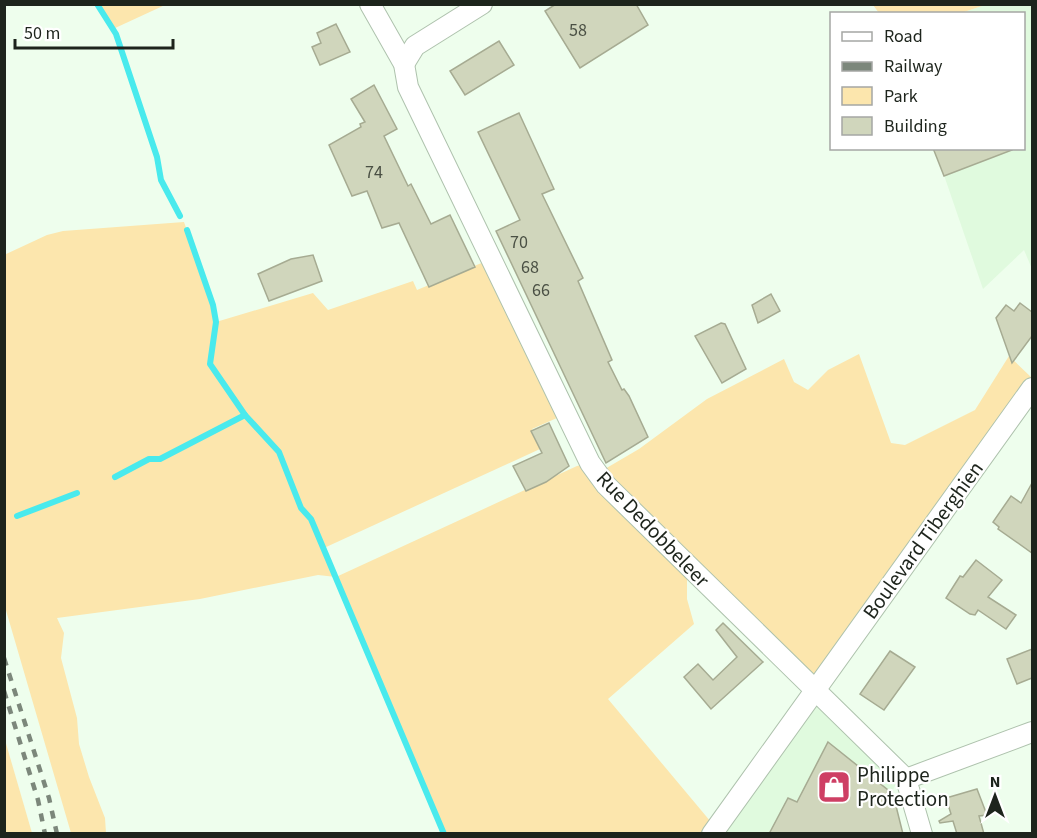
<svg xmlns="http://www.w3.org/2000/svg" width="1037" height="838" viewBox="0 0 1037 838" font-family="'Source Sans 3',sans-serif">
  <rect width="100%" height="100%" fill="#eefeed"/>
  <g fill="#e0fade">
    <path d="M985,5H1032V269L1024,250L983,289L935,149L1024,148V14L961,13Z"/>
    <path d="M814,692L901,774L871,833L712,834Z"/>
  </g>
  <g fill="#fce6ad">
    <path d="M97,5H165L113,29Z"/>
    <path d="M873,5H985L961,13H879Z"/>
    <path d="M184,222L213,305L216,322L313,293L328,310L413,281L417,290L491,259L566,414L532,429L540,449L324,548L336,577L577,466L590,463L598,473L639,449L707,399L784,359L794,382L808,390L828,370L859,354L891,443L905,445L975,410L1009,356L1032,378V388L814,692L687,567V599L694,624L608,699L716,828L712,833H444L336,577L318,575L200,599L57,618L64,633L61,658L77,718L79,744L89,777L105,818L106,833H71L5,607L4,255L47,235L63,231Z"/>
    <path d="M5,740L32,833H5Z"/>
  </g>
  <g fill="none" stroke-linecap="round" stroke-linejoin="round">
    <g stroke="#49eaed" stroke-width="6">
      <path d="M97,4L116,34L157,157L161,180L180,216"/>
      <path d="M187,230L213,305L216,322L210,364L245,415L279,452L301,508L311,519L444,834"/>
      <path d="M115,477L149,459H160L245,415"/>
      <path d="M17,516L77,493"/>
    </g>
  </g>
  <g fill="#d0d6bc" stroke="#a6ab92" stroke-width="1.5">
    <path d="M556,4H636L648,25L580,68L545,11Z"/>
    <path d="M336,24L350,52L320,65L312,47L321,43L317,33Z"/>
    <path d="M499,41L514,65L465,95L450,71Z"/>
    <path d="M374,85L397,129L384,136L408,186L411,184L431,224L450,215L475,267L429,287L399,223L382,228L367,191L352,196L329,145L361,127L360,124L365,122L351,99Z"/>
    <path d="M519,113L554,189L542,194L583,278L578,281L612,360L608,362L622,390L624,389L629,396L648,437L606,463L496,231L520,220L478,132Z"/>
    <path d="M933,148H1012V150L944,176Z"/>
    <path d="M313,255L322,281L269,301L258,274L291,259Z"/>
    <path d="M771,294L780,311L758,323L752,305Z"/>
    <path d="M1020,303L1032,312V336L1012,363L996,318L1006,305L1014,311Z"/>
    <path d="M721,323L725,324L746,369L722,383L695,336Z"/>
    <path d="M549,423L569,466L546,482L526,491L513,466L542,453L531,431Z"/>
    <path d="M1032,483V553L998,529L999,527L993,522L1011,496L1021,503Z"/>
    <path d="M976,560L1002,580L988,597L1016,615L1006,629L978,610L975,615L970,614L946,598L960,576L963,577Z"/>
    <path d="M723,623L763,662L711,709L684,677L698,664L713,680L737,657L716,630Z"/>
    <path d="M1032,649V678L1017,684L1007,659Z"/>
    <path d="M890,651L915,667L884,710L860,694Z"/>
    <path d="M828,742L893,794L903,834H769L788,798L797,802Z"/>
    <path d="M977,789L987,815L979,816L984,834H957L953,821L940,823L939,821L951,814L946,798Z"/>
  </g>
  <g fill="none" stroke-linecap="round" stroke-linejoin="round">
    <defs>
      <g id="minor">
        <path d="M370,4L404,64L408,87L590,463L606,485L906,779L922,834"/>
        <path d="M404,64L415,46L482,4"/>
        <path d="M906,779L1032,732"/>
        <path d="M712,834L1032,388"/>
      </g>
    </defs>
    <use href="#minor" stroke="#aec2ad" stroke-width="22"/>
    <use href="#minor" stroke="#fff" stroke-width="20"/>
    <g stroke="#7c877b" stroke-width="4.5" stroke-dasharray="8 8" stroke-linecap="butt">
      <path d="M4,658L49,798L57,834"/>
      <path d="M4,691L38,800L45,834"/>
    </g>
  </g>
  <defs>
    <symbol id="shop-square" viewBox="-11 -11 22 22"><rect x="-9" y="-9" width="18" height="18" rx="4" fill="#ce3f64" stroke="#fff"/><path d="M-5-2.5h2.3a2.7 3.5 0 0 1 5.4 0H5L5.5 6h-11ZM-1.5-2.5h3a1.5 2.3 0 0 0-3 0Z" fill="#fff"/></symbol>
  </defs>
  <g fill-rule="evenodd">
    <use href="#shop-square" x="815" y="768" width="38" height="38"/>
  </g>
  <g text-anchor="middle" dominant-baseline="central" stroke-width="4.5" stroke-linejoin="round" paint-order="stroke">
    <g font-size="18" fill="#4a5044">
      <text x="578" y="30">58</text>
      <text x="374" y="172">74</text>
      <text x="519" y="242">70</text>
      <text x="530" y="267">68</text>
      <text x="541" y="290">66</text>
    </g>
    <g font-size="21" fill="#1d241c" stroke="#fff">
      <text transform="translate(653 529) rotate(46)">Rue Dedobbeleer</text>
      <text transform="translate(923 540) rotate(-54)">Boulevard Tiberghien</text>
    </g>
    <g font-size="21" fill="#1d241c" stroke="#fff" text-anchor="start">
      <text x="857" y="775">Philippe<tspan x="857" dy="24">Protection</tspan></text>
    </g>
  </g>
  <rect width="1037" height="838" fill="none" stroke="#1d241c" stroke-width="12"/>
  <rect x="830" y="12" width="195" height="138" fill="#ffffff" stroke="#a5a7a4" stroke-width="1.5"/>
  <rect x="842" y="32" width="30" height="9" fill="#ffffff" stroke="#a5a7a4" stroke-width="1.5"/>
  <text x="884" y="42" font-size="18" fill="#1d241c">Road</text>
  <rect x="842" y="62" width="30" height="9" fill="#7c877b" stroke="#a5a7a4" stroke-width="1.5"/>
  <text x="884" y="72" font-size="18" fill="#1d241c">Railway</text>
  <rect x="842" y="87" width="30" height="18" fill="#fce6ad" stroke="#a5a7a4" stroke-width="1.5"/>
  <text x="884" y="102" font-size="18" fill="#1d241c">Park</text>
  <rect x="842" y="117" width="30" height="18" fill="#d0d6bc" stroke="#a5a7a4" stroke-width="1.5"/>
  <text x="884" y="132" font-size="18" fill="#1d241c">Building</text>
  <g transform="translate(995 796)" stroke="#ffffff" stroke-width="4.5" paint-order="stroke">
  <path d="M0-4.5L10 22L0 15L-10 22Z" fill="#1d241c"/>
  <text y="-9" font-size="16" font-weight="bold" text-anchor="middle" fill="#1d241c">N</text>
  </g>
  <path d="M15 39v9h158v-9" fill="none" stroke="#1d241c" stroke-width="3"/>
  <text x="24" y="39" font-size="18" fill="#1d241c" stroke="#ffffff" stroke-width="4.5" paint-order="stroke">50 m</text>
</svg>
